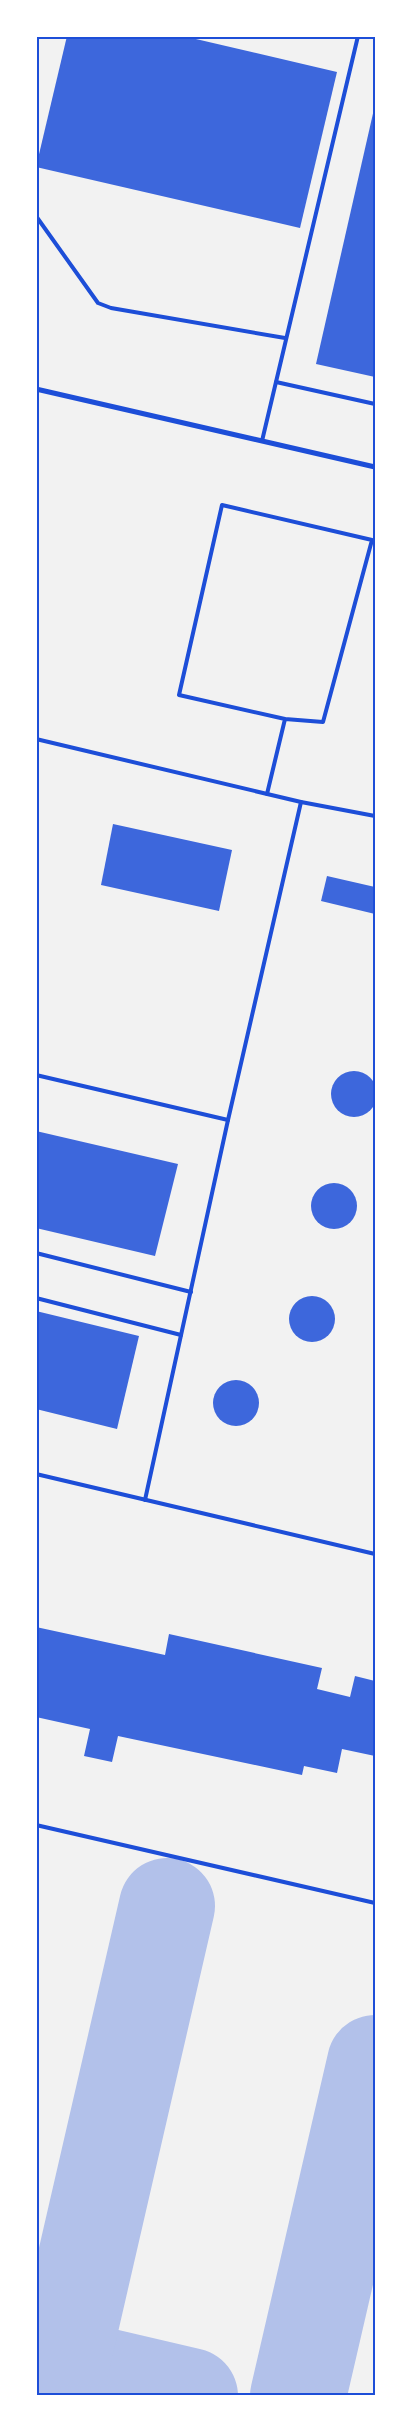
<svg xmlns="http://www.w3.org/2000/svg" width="411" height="2432" viewBox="0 0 411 2432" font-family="Poppins,sans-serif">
  <rect width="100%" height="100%" fill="#f2f2f2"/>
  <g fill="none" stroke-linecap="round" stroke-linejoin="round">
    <g stroke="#b2c1ea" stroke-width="96">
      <path d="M36,2360L190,2396"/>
      <path d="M61,2366L167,1906"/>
      <path d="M298,2396L375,2063"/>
    </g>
  </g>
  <g fill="#3d67dc">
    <path d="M67,36H183L337,72L300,228L36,167Z"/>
    <path d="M374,109H375V377L316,364Z"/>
    <path d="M113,824L232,850L219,911L101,885Z"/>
    <path d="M327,876L375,887V914L321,901Z"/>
    <circle cx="354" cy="1094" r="23"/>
    <path d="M36,1131L178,1164L155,1256L36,1228Z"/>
    <circle cx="334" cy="1206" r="23"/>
    <circle cx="312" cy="1319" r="23"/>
    <path d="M36,1311L139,1336L117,1429L36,1409Z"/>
    <circle cx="236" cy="1403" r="23"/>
    <path d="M36,1627L165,1655L169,1634L322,1668L317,1689L350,1697L355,1676L375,1681V1756L342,1749L337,1773L304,1766L302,1775L118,1736L112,1762L84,1756L90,1729L36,1717Z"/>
  </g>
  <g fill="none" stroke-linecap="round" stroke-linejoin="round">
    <g stroke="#1d4ed8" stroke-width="4">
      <path d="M36,216L98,303L111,308L285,338"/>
      <path d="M276,382L375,404"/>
      <path d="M262,441L358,36"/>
      <path d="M36,739L301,802L375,816"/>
      <path d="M267,794L285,719L323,722L372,540L222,505L179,695L285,719"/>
      <path d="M36,1075L228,1120"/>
      <path d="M36,1253L191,1292"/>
      <path d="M36,1298L181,1335"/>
      <path d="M36,1474L375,1554"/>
      <path d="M145,1500L228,1120L301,802"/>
      <path d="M36,1825L375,1903"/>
    </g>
    <path stroke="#1d4ed8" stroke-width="5" d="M36,389L375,467"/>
  </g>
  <rect width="411" height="2432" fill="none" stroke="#ffffff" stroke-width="75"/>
  <rect x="38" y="38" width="336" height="2356" fill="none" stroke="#1d4ed8" stroke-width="2"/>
</svg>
